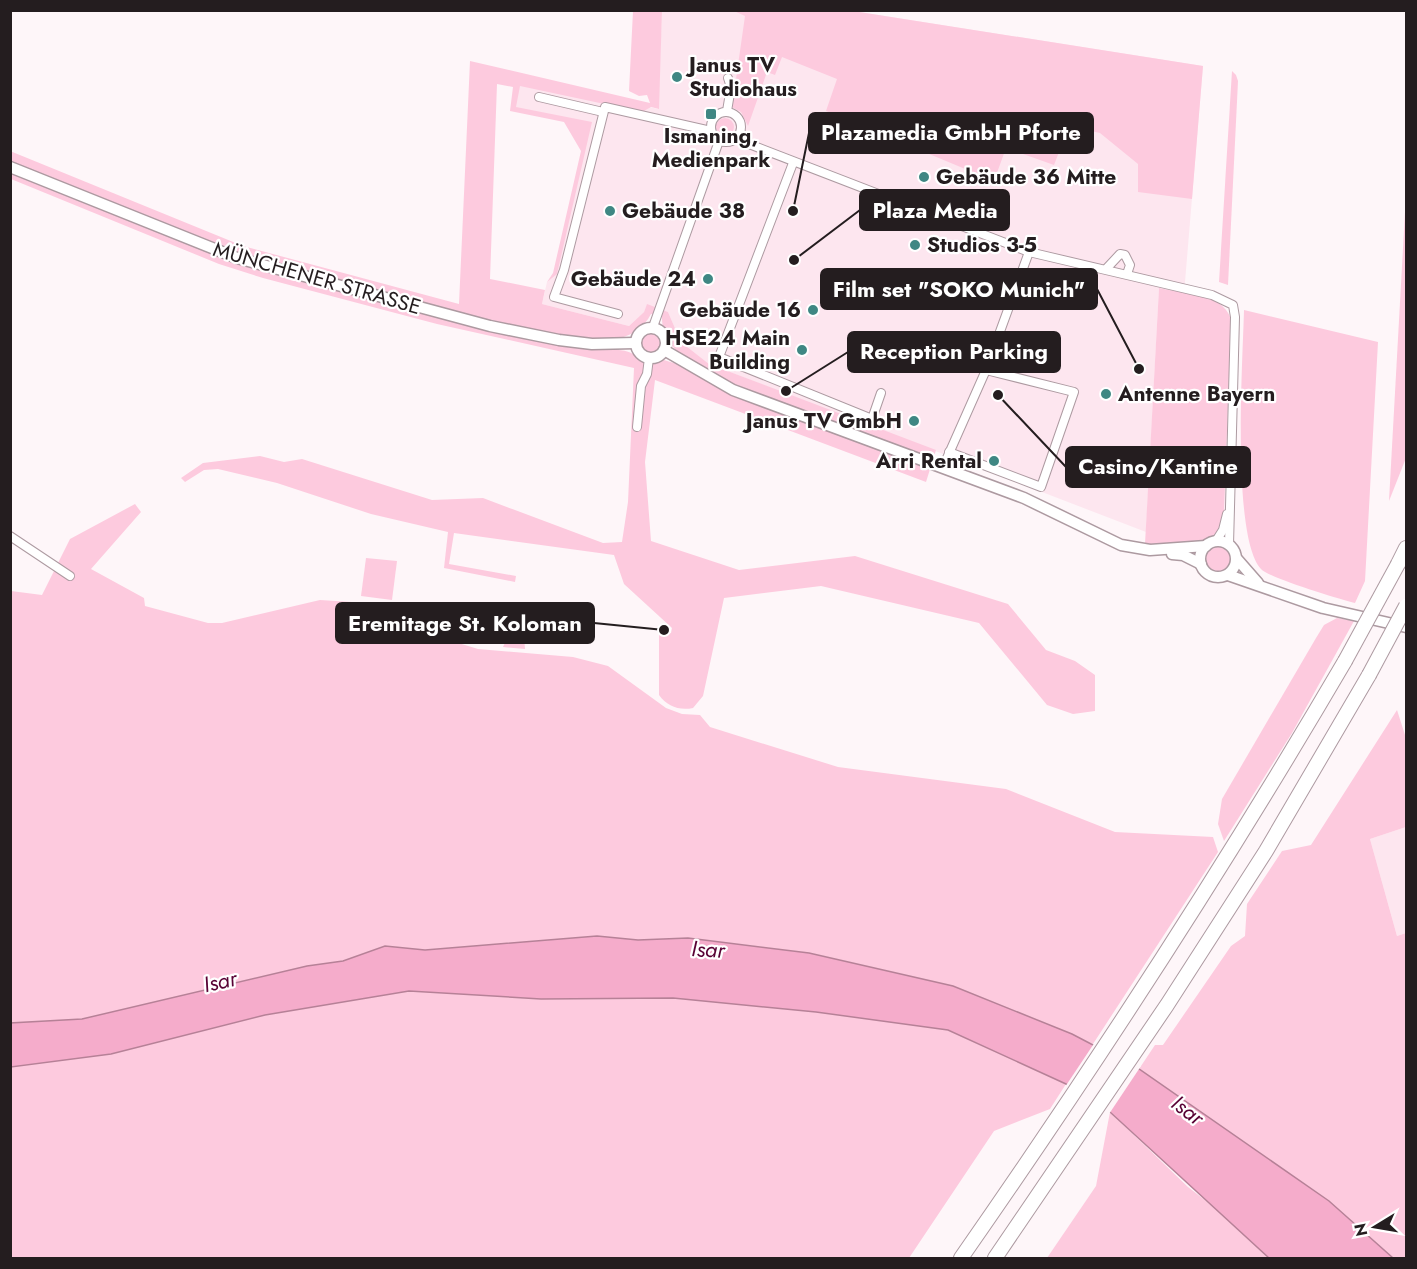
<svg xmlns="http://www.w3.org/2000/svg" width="1417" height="1269" viewBox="0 0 1417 1269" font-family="Jost,sans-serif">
  <rect width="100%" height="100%" fill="#fef6f9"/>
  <g fill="#fde6ef">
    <path d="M662,11H853L1203,66L1184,294L1159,288L1146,532L709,364L681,342L668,312L647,305L644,312L629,326L542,304L547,282L557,272L588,124L514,108L519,78L658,109Z"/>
    <path d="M1406,827V933L1397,936L1370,839Z"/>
  </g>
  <g fill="#fdcade" fill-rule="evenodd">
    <path d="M633,11H662L659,109L651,107L642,112L520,86L516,107L592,122L557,274L547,282L553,273L581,151L564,122L510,111L513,87L497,84L490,279L545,290L542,304L629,326L644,312L647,304L668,312L681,342L709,364L936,450L926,482L655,380L645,462L651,541L739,570L855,556L1008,604L1046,650L1075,661L1095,675V711L1073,714L1047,705L979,623L821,586L724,598L703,696L693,708C679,711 667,706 659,695V635L671,633L672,628L624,584L614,555L454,533L449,564L516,576L515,582L444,568L448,532L371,514L277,483L218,469L204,470L185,482L181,478L203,463L260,456L284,462L302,459L432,500L483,498L603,543L622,542L628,502L634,368L437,324L263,278L219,264L11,179L10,151L243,246L459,304L470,61L650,103L647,95L639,96L629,91ZM651,314L662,316C661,331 670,346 681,355L677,364L664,360L653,363L651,373C642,360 635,351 619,350V338C634,335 644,327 651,314Z"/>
    <path d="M734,11H853L1203,66L1192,199L1138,192V164L1100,133L1069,126L1054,165L1006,148L994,181L826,111L837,79L782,57L775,75L767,72L748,126L741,112L732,107L745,16Z"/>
    <path d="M1232,71L1236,75L1238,81L1228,285L1219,282Z"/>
    <circle cx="725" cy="127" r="9"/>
    <path d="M1406,194V458L1389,501Z"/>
    <path d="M1159,288C1184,294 1222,292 1231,319L1224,514C1217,555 1177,545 1145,544Z"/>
    <path d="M1244,310L1378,342L1365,581L1355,603C1339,599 1269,578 1261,569C1231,536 1243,359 1244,310Z"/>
    <circle cx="651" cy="343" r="11"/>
    <path d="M135,504L141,512L91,569L144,598L145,606L208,623H222L320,600L352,602L393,623L478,649L573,657L608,666L666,708L682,714L700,715L710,727L838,767L1006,789L1115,832L1213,837L1218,852L1093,1044L953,986L810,953L688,938L638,940L597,936L425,950L385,946L343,961L307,966L82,1019L11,1023V591L42,595L70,539Z"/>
    <circle cx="1218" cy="559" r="13"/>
    <path d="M366,558L397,561L392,600L361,596Z"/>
    <path d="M1337,618L1354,621L1292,733L1224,841L1218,824L1222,799L1316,638L1324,625Z"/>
    <path d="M515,621L523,622L525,649L503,647Z"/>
    <path d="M1397,710L1406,738V827L1370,839L1397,936L1406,933V1258H1393L1329,1201L1139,1069L1155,1045H1163L1231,946L1245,936L1247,904L1282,851L1311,845Z"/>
    <path d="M409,991L541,999L673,998L816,1012L948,1030L1066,1084L1050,1109L994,1131L909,1258H11L10,1067L111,1054L265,1015Z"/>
    <path d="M1110,1112L1188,1187L1219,1211L1269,1258H1047L1096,1186Z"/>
  </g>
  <path fill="#f5accb" stroke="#b68197" stroke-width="1.5" d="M597,936L638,940L688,938L809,953L953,986L1072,1034L1139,1069L1329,1201L1393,1258H1269L1110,1112L1066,1084L948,1030L816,1012L673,998L541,999L409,991L265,1015L111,1054L11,1067L10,1023L82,1019L307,966L343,961L385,946L425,950Z"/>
  <path fill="#fef6f9" d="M1095,1042L1141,1066L1109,1114L1065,1087Z"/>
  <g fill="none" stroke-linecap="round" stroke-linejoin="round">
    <defs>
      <g id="minor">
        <path d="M539,97L603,112"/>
        <path d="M727,111L731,87L728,78"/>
        <circle cx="726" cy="127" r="15"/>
        <path d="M736,139L1029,252L1212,295L1233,305L1235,317L1229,545"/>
        <path d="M793,163L719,357L872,419L881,393"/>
        <path d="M1106,269L1120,254L1125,255L1130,265L1127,274"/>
        <path d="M618,314L554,297L564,270L605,107L711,131"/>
        <path d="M653,327L719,141"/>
        <path d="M637,427L641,386L647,374L649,358"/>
        <path d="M949,452L1041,487L1074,392L986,370"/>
        <path d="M943,467L986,370L1029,252"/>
        <path d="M10,536L70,576"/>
        <path d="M1216,541L1223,530L1227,514"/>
      </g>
      <g id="secondary">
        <path d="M10,167L237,258L490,326L559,340L592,344L635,343"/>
        <circle cx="651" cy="343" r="15"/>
        <path d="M664,350L733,390L1024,498L1121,545L1150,550L1206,546"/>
        <circle cx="1218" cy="559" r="18"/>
        <path d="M1172,554L1183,555L1201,564"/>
        <path d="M1237,559L1258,583"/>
        <path d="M1228,575L1323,608L1406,627"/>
      </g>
      <g id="motorway">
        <path d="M1398,564L1406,548"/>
        <path d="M961,1258C1097,1063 1225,866 1345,661"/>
        <path d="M995,1258L1167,1005L1266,851L1369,675"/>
      </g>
    </defs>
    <use href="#minor" stroke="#ad9aa1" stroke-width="10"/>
    <use href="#secondary" stroke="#ad9aa1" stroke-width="13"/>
    <use href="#motorway" stroke="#ad9aa1" stroke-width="16"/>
    <use href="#minor" stroke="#fff" stroke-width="8"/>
    <use href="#secondary" stroke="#fff" stroke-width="10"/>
    <use href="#motorway" stroke="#fff" stroke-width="14"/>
    <defs>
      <g id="motorway-bridge">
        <path d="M1345,661L1398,564"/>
        <path d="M1369,675L1406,606"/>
      </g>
    </defs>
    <use href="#motorway-bridge" stroke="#ad9aa1" stroke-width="16" stroke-linecap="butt"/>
    <use href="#motorway-bridge" stroke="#fff" stroke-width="14"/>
  </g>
  <g fill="#3f8783" stroke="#fff" stroke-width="2">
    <circle cx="677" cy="77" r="6"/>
    <rect x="705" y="108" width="12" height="12" rx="3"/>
    <circle cx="924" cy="177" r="6"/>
    <circle cx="610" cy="211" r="6"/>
    <circle cx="915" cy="245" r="6"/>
    <circle cx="708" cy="279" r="6"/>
    <circle cx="813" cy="310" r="6"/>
    <circle cx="802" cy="350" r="6"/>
    <circle cx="1106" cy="394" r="6"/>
    <circle cx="914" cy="421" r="6"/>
    <circle cx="994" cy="461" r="6"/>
  </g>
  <g text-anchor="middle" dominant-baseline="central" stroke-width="4.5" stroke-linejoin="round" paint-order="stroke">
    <g font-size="21" font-weight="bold" fill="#241d1f" stroke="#fff" text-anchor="start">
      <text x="689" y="65">Janus TV<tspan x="689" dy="24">Studiohaus</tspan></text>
      <text x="711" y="136" text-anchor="middle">Ismaning,<tspan x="711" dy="24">Medienpark</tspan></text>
      <text x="936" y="177">Gebäude 36 Mitte</text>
      <text x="622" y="211">Gebäude 38</text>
      <text x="927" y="245">Studios 3-5</text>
      <text x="696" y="279" text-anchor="end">Gebäude 24</text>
      <text x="801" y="310" text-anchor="end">Gebäude 16</text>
      <text x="790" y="338" text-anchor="end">HSE24 Main<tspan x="790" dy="24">Building</tspan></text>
      <text x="1118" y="394">Antenne Bayern</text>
      <text x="902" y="421" text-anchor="end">Janus TV GmbH</text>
      <text x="982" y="461" text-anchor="end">Arri Rental</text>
    </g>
    <g font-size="21" fill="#241d1f" stroke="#fff">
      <text transform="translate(317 278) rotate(16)">MÜNCHENER STRASSE</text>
    </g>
    <g font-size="22" font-style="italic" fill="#580134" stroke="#fff">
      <text transform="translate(708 949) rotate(3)">Isar</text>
      <text transform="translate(220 981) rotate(-13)">Isar</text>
      <text transform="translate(1188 1110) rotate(37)">Isar</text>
    </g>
  </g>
  <path fill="none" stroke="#241d1f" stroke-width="2" d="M793 211L809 133M794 260L860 210M1139 369L1097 289M786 391L848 352M998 395L1066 467M664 630L594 623"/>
  <g fill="#241d1f" stroke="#fff" stroke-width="2">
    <circle cx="793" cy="211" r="6"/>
    <circle cx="794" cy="260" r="6"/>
    <circle cx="1139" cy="369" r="6"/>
    <circle cx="786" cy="391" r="6"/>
    <circle cx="998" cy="395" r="6"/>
    <circle cx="664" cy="630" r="6"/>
  </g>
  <g fill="#241d1f" stroke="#241d1f" stroke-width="2">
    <rect x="809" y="113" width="284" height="40" rx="6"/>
    <rect x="860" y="190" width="149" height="40" rx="6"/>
    <rect x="821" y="269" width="276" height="40" rx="6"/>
    <rect x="848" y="332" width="212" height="40" rx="6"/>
    <rect x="1066" y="447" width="184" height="40" rx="6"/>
    <rect x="336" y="603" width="258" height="40" rx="6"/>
  </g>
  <g font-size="22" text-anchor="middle" font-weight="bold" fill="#fff">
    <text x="951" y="140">Plazamedia GmbH Pforte</text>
    <text x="935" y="218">Plaza Media</text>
    <text x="959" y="297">Film set "SOKO Munich"</text>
    <text x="954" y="359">Reception Parking</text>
    <text x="1158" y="474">Casino/Kantine</text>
    <text x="465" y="631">Eremitage St. Koloman</text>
  </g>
  <rect width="1417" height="1269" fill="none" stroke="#241d1f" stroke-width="24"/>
  <g transform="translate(1375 1227) rotate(259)" stroke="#ffffff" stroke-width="4.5" paint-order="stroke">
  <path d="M0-4.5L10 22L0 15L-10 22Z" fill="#241d1f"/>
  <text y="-9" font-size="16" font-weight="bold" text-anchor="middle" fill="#241d1f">N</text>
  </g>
</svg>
